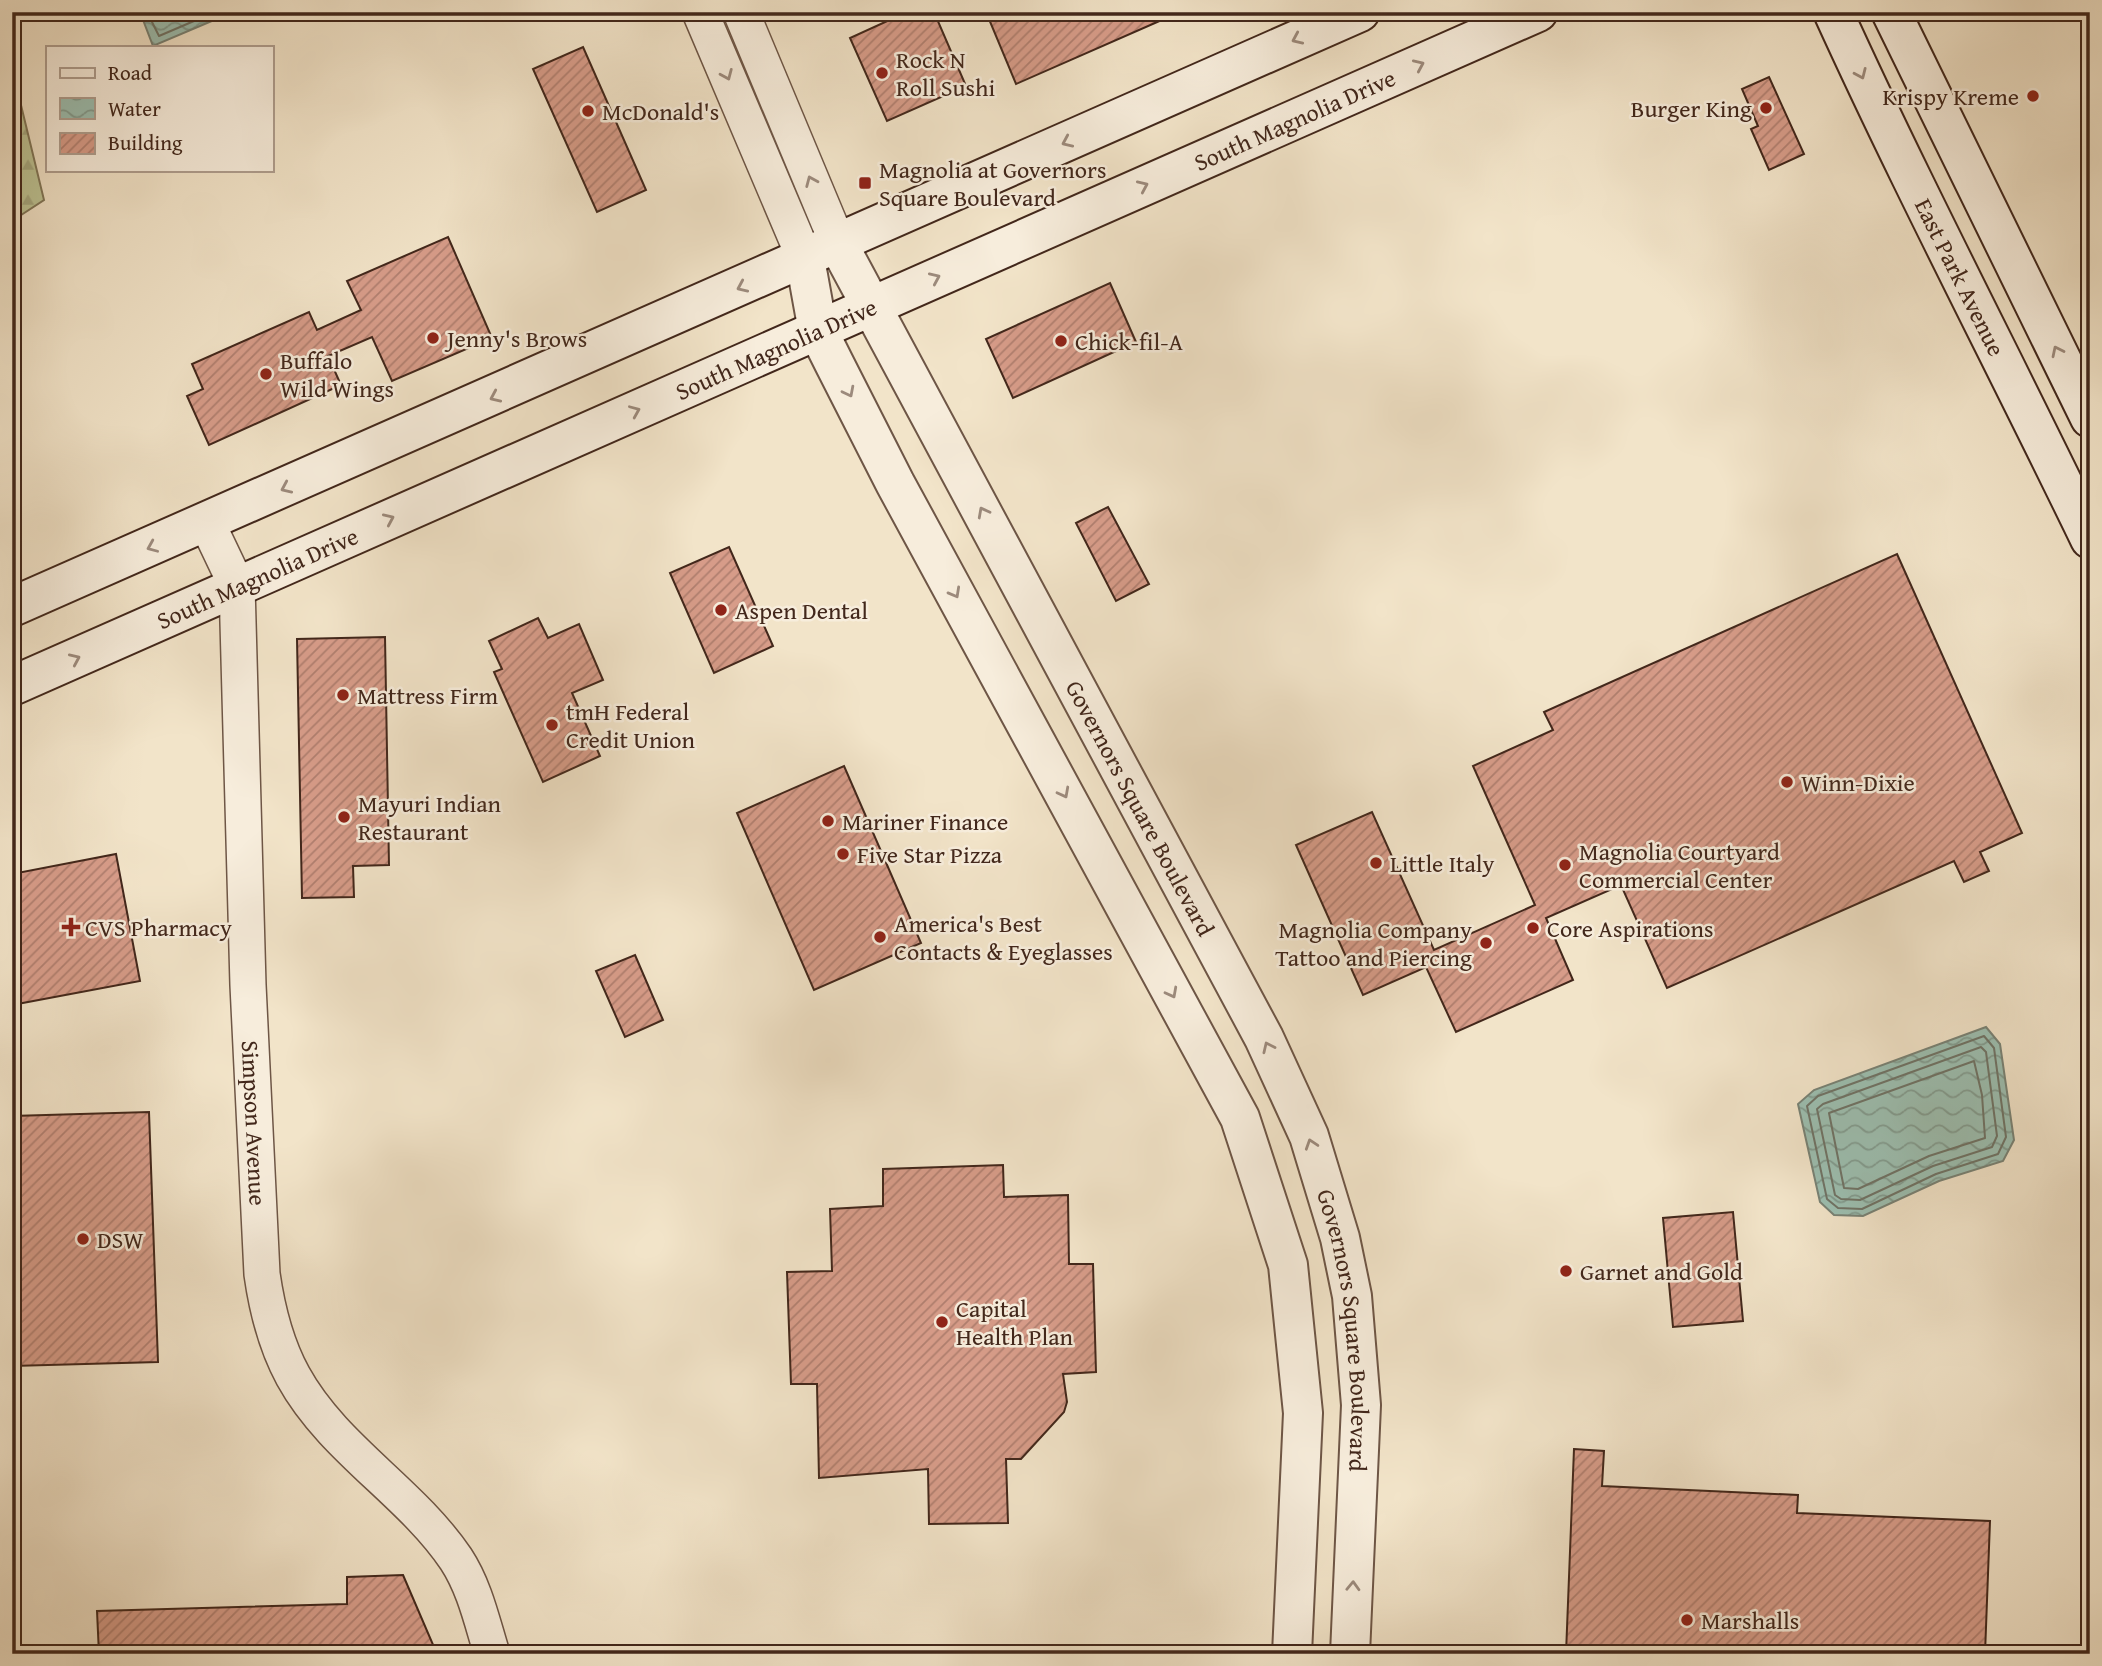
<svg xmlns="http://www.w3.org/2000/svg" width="2102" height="1666" viewBox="0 0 2102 1666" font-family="'Gentium Book Plus',serif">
  <defs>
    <pattern id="forest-firs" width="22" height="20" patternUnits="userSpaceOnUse" patternTransform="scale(1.75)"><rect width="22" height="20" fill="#bdc495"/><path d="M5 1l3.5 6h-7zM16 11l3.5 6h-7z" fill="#a4a880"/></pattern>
    <pattern id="water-waves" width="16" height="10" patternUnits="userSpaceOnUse" patternTransform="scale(1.75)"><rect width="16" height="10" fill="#9cbfb1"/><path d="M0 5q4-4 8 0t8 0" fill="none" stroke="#819b8f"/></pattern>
    <pattern id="building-hatch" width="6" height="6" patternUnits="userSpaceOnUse" patternTransform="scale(1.75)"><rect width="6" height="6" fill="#d79c89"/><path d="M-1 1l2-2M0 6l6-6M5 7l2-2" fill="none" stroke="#b07f6f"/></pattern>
  </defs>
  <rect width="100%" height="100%" fill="#f2e4c9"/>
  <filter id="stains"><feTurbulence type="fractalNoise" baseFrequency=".00286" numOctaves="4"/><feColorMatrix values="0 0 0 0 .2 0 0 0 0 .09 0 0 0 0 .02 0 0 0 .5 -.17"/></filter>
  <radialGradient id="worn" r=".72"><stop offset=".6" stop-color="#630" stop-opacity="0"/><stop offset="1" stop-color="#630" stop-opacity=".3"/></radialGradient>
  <path fill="url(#forest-firs)" stroke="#807658" stroke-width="2" d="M12,68L44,200L12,221Z"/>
  <g fill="url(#water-waves)" stroke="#788275" stroke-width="2">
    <path d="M140,12H233L153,46Z"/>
    <path d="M1986,1027L2000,1044L2014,1140L2003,1161L1939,1181L1863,1216L1834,1215L1820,1202L1798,1104L1814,1090Z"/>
  </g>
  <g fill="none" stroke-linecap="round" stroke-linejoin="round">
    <g stroke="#6f7366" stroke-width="2">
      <path d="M147,12L159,36L215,12"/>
      <path d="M1984,1036L1994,1048L2006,1137L1998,1154L1936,1174L1862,1209L1838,1208L1827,1199L1807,1106L1818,1096Z"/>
      <path d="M1981,1047L1986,1052L1997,1136L1992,1147L1933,1166L1860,1200L1841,1199L1835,1195L1817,1109L1823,1104Z"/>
      <path d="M1974,1061L1982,1095L1985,1138L1929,1156L1858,1189L1844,1188L1829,1113Z"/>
    </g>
  </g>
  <g fill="url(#building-hatch)" stroke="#42271b" stroke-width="2">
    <path d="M907,12H934L966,86L887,121L850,38Z"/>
    <path d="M986,12H1180L1016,84Z"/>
    <path d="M583,47L646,190L597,212L533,69Z"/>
    <path d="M1769,77L1804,154L1769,170L1751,129L1758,126L1742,89Z"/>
    <path d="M448,237L492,338L392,381L372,337L328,356L341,385L209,445L187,396L203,389L192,364L309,312L317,330L361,310L347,281Z"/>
    <path d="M1110,283L1136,342L1013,398L986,339Z"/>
    <path d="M1108,507L1149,584L1116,601L1076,523Z"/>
    <path d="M729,547L773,646L714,673L670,573Z"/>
    <path d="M1897,554L2022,833L1980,852L1989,871L1964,882L1954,861L1667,988L1621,885L1546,918L1573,980L1456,1032L1426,967L1363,995L1296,845L1372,812L1434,950L1535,905L1473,766L1553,730L1544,712Z"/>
    <path d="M538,618L548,638L579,624L603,680L572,693L600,756L543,782L494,672L502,669L489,641Z"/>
    <path d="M385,637L389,865L353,866L354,897L302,898L297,639Z"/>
    <path d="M844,766L921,943L814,990L737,813Z"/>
    <path d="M116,854L140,981L12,1005V874Z"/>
    <path d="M635,955L663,1020L625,1037L596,971Z"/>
    <path d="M149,1112L158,1362L12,1366V1116Z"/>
    <path d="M1003,1165L1004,1197L1068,1195L1069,1264H1093L1096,1372L1063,1374L1067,1402L1064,1412L1021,1459H1006L1008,1523L929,1524L928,1469L819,1478L817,1384H791L787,1272L832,1271L830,1209L883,1206V1169Z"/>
    <path d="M1733,1212L1743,1321L1673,1327L1663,1218Z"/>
    <path d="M1574,1449L1604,1451L1602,1486L1798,1495L1797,1513L1990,1521L1985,1654H1566Z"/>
    <path d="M403,1575L434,1647L402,1654H99L97,1611L347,1604V1577Z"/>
  </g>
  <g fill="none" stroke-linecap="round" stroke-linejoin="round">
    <defs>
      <g id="minor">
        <path d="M700,12L805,259"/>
        <path d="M741,12L838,244"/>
        <path id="s1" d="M207,523L237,586L248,985L262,1274C267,1309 276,1345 293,1376C333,1449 410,1491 456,1559C475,1588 482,1622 492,1654"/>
      </g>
      <g id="tertiary">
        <path id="s2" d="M838,244L1264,1038L1309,1136L1340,1238L1352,1296L1361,1405L1350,1654"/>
        <path d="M805,259L818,331L834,363L895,483L1240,1118L1288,1265L1303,1413L1292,1654"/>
      </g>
      <g id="secondary">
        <path id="s3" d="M1833,12C1914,190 2005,363 2090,539"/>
        <path d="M1891,12L2090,418"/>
        <path d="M12,607L1360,12"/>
        <path id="s4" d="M12,686L1538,12"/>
      </g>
    </defs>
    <use href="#minor" stroke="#6e5646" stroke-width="38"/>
    <use href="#tertiary" stroke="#6e5646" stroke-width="42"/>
    <use href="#secondary" stroke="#42271b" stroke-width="42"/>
    <use href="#minor" stroke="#f7eddc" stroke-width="35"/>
    <use href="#tertiary" stroke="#f7eddc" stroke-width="38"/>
    <use href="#secondary" stroke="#f7eddc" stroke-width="38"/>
  </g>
  <defs><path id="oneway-chevron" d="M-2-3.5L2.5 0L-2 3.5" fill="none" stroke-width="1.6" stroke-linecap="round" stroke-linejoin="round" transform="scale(1.75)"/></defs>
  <g stroke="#9c8a7c">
    <use href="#oneway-chevron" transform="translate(1297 39) rotate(156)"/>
    <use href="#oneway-chevron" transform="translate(1419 65) rotate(-24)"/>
    <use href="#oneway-chevron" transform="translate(1861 74) rotate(66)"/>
    <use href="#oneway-chevron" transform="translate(727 75) rotate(67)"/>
    <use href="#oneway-chevron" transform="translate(1067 142) rotate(156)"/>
    <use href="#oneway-chevron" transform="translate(811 181) rotate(-113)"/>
    <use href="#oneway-chevron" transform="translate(1143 186) rotate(-24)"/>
    <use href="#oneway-chevron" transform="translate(935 278) rotate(-24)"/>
    <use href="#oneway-chevron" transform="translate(742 287) rotate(156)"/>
    <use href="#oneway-chevron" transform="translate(2057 351) rotate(-116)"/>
    <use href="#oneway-chevron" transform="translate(849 392) rotate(63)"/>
    <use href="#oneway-chevron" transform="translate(495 397) rotate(156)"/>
    <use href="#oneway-chevron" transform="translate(635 411) rotate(-23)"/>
    <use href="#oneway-chevron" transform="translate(286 488) rotate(156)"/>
    <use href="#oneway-chevron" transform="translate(983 512) rotate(-118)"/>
    <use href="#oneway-chevron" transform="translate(389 519) rotate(-24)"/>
    <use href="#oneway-chevron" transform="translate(152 547) rotate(157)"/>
    <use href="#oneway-chevron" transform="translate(955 593) rotate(61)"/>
    <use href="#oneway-chevron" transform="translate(75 659) rotate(-24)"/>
    <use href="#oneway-chevron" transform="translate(1064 793) rotate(62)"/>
    <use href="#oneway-chevron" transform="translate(1172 993) rotate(62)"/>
    <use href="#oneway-chevron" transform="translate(1268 1047) rotate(-115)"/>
    <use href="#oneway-chevron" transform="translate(1311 1144) rotate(-108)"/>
    <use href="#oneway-chevron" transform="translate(1353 1586) rotate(-88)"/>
  </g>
  <g fill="#8f2418" stroke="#f7eddc" stroke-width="2.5">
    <circle cx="882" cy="73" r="7"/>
    <circle cx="2033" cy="96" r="7"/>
    <circle cx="1766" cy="108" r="7"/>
    <circle cx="588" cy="111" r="7"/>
    <rect x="858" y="176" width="14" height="14" rx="3.5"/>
    <circle cx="433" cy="338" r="7"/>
    <circle cx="1061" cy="341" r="7"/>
    <circle cx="266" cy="374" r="7"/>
    <circle cx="721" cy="610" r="7"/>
    <circle cx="343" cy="695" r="7"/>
    <circle cx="552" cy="725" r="7"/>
    <circle cx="1787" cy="782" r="7"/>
    <circle cx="344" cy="817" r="7"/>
    <circle cx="828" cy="821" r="7"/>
    <circle cx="843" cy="854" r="7"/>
    <circle cx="1376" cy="863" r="7"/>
    <circle cx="1565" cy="865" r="7"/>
    <path d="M67.5 916.5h7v7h7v7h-7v7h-7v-7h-7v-7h7z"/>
    <circle cx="1533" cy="928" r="7"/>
    <circle cx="880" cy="937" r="7"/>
    <circle cx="1486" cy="943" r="7"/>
    <circle cx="83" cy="1239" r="7"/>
    <circle cx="1566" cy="1271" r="7"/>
    <circle cx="942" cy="1322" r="7"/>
    <circle cx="1687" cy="1620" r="7"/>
  </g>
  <g text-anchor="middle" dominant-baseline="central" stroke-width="5" stroke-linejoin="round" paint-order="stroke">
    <g font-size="24" fill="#42271b" stroke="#f7eddc" text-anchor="start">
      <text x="896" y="59">Rock N<tspan x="896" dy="28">Roll Sushi</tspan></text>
      <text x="2019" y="96" text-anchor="end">Krispy Kreme</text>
      <text x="1752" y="108" text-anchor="end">Burger King</text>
      <text x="602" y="111">McDonald's</text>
      <text x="879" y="169">Magnolia at Governors<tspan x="879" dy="28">Square Boulevard</tspan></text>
      <text x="447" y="338">Jenny's Brows</text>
      <text x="1075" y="341">Chick-fil-A</text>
      <text x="280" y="360">Buffalo<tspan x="280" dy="28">Wild Wings</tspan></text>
      <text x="735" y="610">Aspen Dental</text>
      <text x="357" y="695">Mattress Firm</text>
      <text x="566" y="711">tmH Federal<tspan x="566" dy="28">Credit Union</tspan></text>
      <text x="1801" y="782">Winn-Dixie</text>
      <text x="358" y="803">Mayuri Indian<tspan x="358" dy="28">Restaurant</tspan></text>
      <text x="842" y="821">Mariner Finance</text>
      <text x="1579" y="851">Magnolia Courtyard<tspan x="1579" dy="28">Commercial Center</tspan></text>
      <text x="857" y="854">Five Star Pizza</text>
      <text x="1390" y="863">Little Italy</text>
      <text x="894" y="923">America's Best<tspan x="894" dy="28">Contacts &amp; Eyeglasses</tspan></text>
      <text x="85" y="927">CVS Pharmacy</text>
      <text x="1547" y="928">Core Aspirations</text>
      <text x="1472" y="929" text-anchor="end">Magnolia Company<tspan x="1472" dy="28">Tattoo and Piercing</tspan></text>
      <text x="97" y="1239">DSW</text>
      <text x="1580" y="1271">Garnet and Gold</text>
      <text x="956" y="1308">Capital<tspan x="956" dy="28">Health Plan</tspan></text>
      <text x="1701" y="1620">Marshalls</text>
    </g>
    <g font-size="24" fill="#42271b" stroke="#f7eddc">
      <text stroke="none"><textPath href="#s4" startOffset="1402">South Magnolia Drive</textPath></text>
      <text stroke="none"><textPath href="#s3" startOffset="294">East Park Avenue</textPath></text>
      <text stroke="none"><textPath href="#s4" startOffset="835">South Magnolia Drive</textPath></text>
      <text stroke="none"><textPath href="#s4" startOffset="268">South Magnolia Drive</textPath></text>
      <text stroke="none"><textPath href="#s2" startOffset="640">Governors Square Boulevard</textPath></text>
      <text stroke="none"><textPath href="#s1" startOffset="607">Simpson Avenue</textPath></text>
      <text stroke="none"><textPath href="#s2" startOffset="1208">Governors Square Boulevard</textPath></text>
    </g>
  </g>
  <rect width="2102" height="1666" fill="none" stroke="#f2e4c9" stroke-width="42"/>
  <rect x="14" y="14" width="2074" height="1638" fill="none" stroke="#42271b" stroke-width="3.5"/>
  <rect x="21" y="21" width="2060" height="1624" fill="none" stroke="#42271b" stroke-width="2"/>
  <rect x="46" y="46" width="228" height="126" fill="#f7eddc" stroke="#af9e8f" stroke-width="2"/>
  <rect x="60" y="68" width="35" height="10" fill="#f7eddc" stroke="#af9e8f" stroke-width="2"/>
  <text x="108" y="80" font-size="21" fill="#42271b">Road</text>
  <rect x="60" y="98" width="35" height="21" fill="url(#water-waves)" stroke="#af9e8f" stroke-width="2"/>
  <text x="108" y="116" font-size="21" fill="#42271b">Water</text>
  <rect x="60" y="133" width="35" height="21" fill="url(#building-hatch)" stroke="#af9e8f" stroke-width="2"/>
  <text x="108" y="150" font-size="21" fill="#42271b">Building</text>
  <rect width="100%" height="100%" filter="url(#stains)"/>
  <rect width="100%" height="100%" fill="url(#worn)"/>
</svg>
